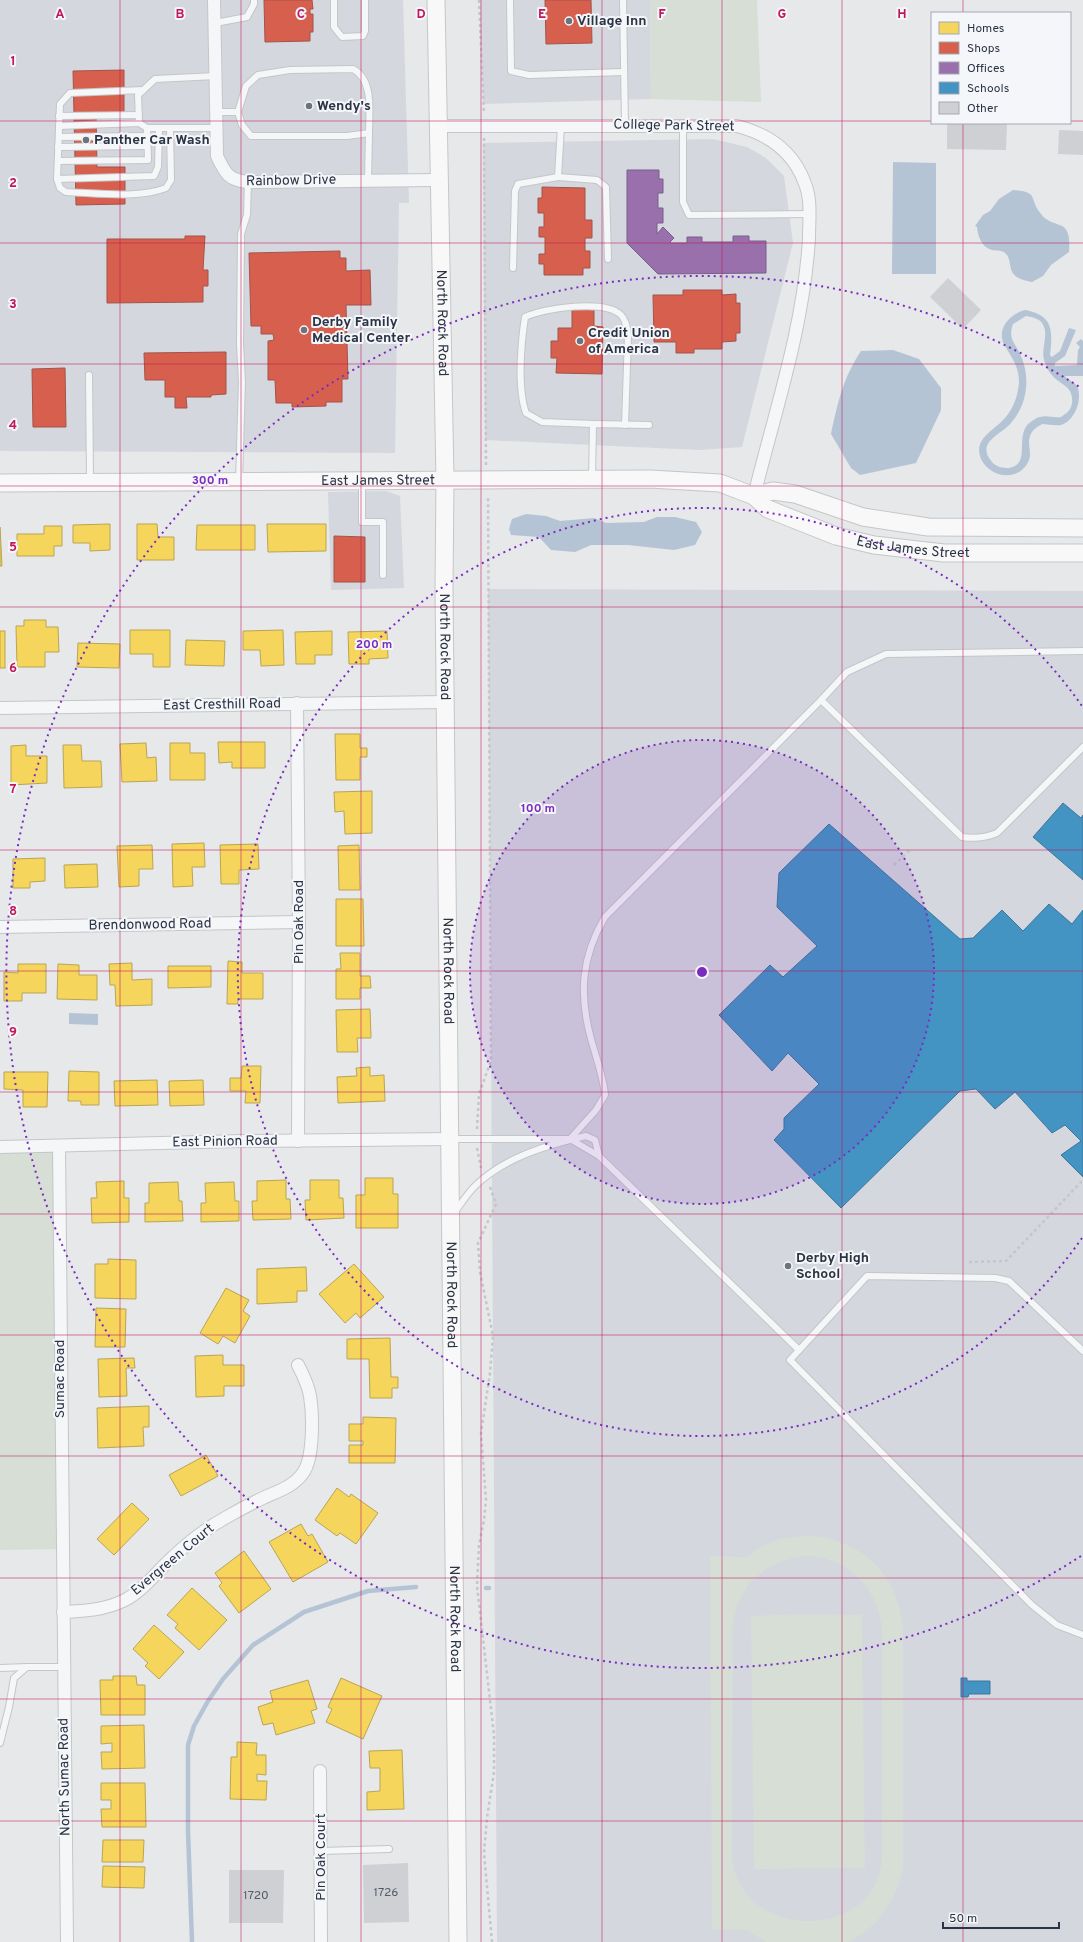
<svg xmlns="http://www.w3.org/2000/svg" width="1083" height="1942" viewBox="0 0 1083 1942" font-family="Overpass,sans-serif">
  <rect width="100%" height="100%" fill="#e6e8ea"/>
  <g fill="#d4d7dd">
    <path d="M0,0H403L409,203H399L395,453L0,451Z"/>
    <path d="M480,0H650L651,99L483,104Z"/>
    <path d="M713,139L747,147L766,158L784,176L793,243L742,447L699,450L485,440L483,143Z"/>
    <path d="M386,491L400,496L404,588L331,590L328,492Z"/>
    <path d="M488,589L1083,591V1942H497Z"/>
  </g>
  <g fill="#d6ded6" fill-rule="evenodd">
    <path d="M650,0H757L761,102L651,99Z"/>
    <path d="M59,1146L62,1549L0,1550V1147Z"/>
    <path d="M808,1535C862,1540 898,1573 903,1628V1869C896,1901 878,1928 848,1942H766L747,1930H712L710,1556L746,1557L762,1546L779,1539ZM810,1556C851,1560 877,1588 882,1628V1857C878,1942 742,1942 732,1859L733,1625C738,1583 769,1558 810,1556Z"/>
    <path d="M805,1614L862,1615L865,1868L754,1869L751,1616Z"/>
  </g>
  <g fill="#b4c4d5" fill-rule="evenodd">
    <path d="M893,162L936,163V274H892Z"/>
    <path d="M1013,190C1040,192 1028,198 1041,214C1054,231 1072,215 1069,252L1051,265L1043,276L1032,282C1001,277 1016,261 1004,252C1001,250 995,251 992,250C981,247 978,236 977,227L975,226L983,215L990,211L999,199Z"/>
    <path d="M1025,310C1053,315 1053,330 1050,355L1052,357L1060,351L1069,328L1076,330L1065,356L1055,363V366L1077,365L1078,350L1080,347L1076,343L1081,339L1083,341V376H1065C1068,380 1074,382 1077,386C1083,399 1075,421 1061,425C1055,426 1048,424 1042,424C1037,427 1032,430 1030,436C1027,444 1032,452 1029,460C1020,482 991,479 981,459C973,439 993,431 1003,420C1013,410 1018,396 1019,382C1019,367 1012,358 1005,346C995,329 1010,314 1025,310ZM1026,316C1033,317 1042,319 1044,327C1048,337 1041,348 1044,360C1046,365 1048,371 1051,374C1059,385 1074,385 1072,403C1071,410 1067,413 1061,417C1054,418 1046,415 1040,417C1037,417 1034,420 1032,421C1012,433 1033,464 1009,468C1003,468 996,467 992,462C975,442 1001,435 1011,423C1017,416 1022,407 1024,399C1028,384 1027,368 1020,354C1014,341 1008,339 1013,324Z"/>
    <path d="M893,350L919,359L941,388V410L916,463L860,475L851,468L831,434C838,402 843,378 861,351Z"/>
    <path d="M526,514L546,516L560,521L594,518L606,523L644,522L657,517H675L696,522L702,532L695,545L674,550L628,545H591L575,552L551,550L539,537L511,535L509,529L512,519Z"/>
    <path d="M69,1013L98,1014V1025L69,1024Z"/>
  </g>
  <g fill="#f6d55c" stroke="#b9a555">
    <path d="M110,524V550L90,551V543H73V525Z"/>
    <path d="M137,524H157L158,537H174V560H137Z"/>
    <path d="M267,524H326V551L268,552Z"/>
    <path d="M197,525H255V550H196Z"/>
    <path d="M44,526H62V546H54V556H17V534H44Z"/>
    <path d="M0,527L2,566H0Z"/>
    <path d="M24,620H46V627H58L59,652H45V667H17L16,626H24Z"/>
    <path d="M130,630H170V667H153V654H130Z"/>
    <path d="M283,630L284,665L261,666L260,650H243V631Z"/>
    <rect x="0" y="631" width="5" height="37"/>
    <path d="M332,631V655H315V664H296L295,632Z"/>
    <path d="M387,631L388,658L369,659V664H349L348,632Z"/>
    <path d="M186,640L225,641L224,666L185,665Z"/>
    <path d="M78,643L120,644L119,668L77,667Z"/>
    <path d="M335,734H360V748H367V757H360V780H336Z"/>
    <path d="M218,742H265V768H232V762L219,763Z"/>
    <path d="M146,743L147,758L156,757L157,781L122,782L120,744Z"/>
    <path d="M170,743H190V753H205V780H170Z"/>
    <path d="M26,745V756H47V783L11,785V746Z"/>
    <path d="M63,745H81L82,761H101L102,787L64,788Z"/>
    <path d="M372,791V833L345,834L344,811L335,812L334,792Z"/>
    <path d="M204,843L205,867H192L193,886L173,887L172,844Z"/>
    <path d="M258,844L259,869L239,870V884H221L220,845Z"/>
    <path d="M152,845L153,869H139V886L119,887L117,846Z"/>
    <path d="M359,845L360,890H339L338,846Z"/>
    <path d="M45,858V881L30,882V888H13V859Z"/>
    <path d="M97,864L98,887L65,888L64,865Z"/>
    <path d="M336,899H363L364,946H336Z"/>
    <path d="M340,953H360V976H370L371,988H360V999H336V969H341Z"/>
    <path d="M228,961L242,962V973H263V999H238V1004H227Z"/>
    <path d="M132,963V980L152,979V1005L116,1006L115,985H110L109,964Z"/>
    <path d="M18,964H46V993H22V1001H4V972L18,973Z"/>
    <path d="M58,964L79,965V975H97V1000L57,999Z"/>
    <path d="M168,966H211V987L168,988Z"/>
    <path d="M370,1009L371,1038H357L358,1052H337L336,1010Z"/>
    <path d="M242,1066H261L260,1103H245L246,1091H230V1078H241Z"/>
    <path d="M370,1067V1076L384,1075L385,1101L338,1103L337,1077L357,1076L356,1068Z"/>
    <path d="M69,1071L99,1072V1105H81V1101H68Z"/>
    <path d="M4,1072H48L47,1107H23V1090L4,1089Z"/>
    <path d="M157,1080L158,1105L115,1106L114,1081Z"/>
    <path d="M203,1080L204,1105L170,1106L169,1081Z"/>
    <path d="M365,1178H393V1194H398V1228H356V1195H365Z"/>
    <path d="M286,1180V1199H290L291,1219L253,1220L252,1201H257V1181Z"/>
    <path d="M310,1180H339V1198H343L344,1218L306,1220L305,1200H310Z"/>
    <path d="M124,1181V1198H129V1222L92,1223L91,1198H97L96,1182Z"/>
    <path d="M178,1182L179,1201H182L183,1221L145,1222V1203H149V1183Z"/>
    <path d="M234,1182L235,1201H239V1221L201,1222V1203H206L205,1183Z"/>
    <path d="M108,1259L136,1260V1299L95,1298V1264H108Z"/>
    <path d="M354,1264L384,1297L360,1318L356,1313L345,1323L319,1294Z"/>
    <path d="M306,1267L307,1291H297V1302L257,1304V1269Z"/>
    <path d="M226,1288L249,1300L243,1311L250,1316L235,1343L223,1336L218,1344L200,1333Z"/>
    <path d="M96,1308L126,1309L125,1347H95Z"/>
    <path d="M390,1338L391,1377H398V1388H392V1398H370L369,1359H347V1339Z"/>
    <path d="M223,1355V1365H244V1386H224V1396L196,1397L195,1356Z"/>
    <path d="M134,1358L135,1368H126L127,1396L99,1397L98,1359Z"/>
    <path d="M149,1406V1427H143L144,1446L98,1448L97,1408Z"/>
    <path d="M363,1417L396,1418L395,1463H349V1445H363V1441H349V1424H363Z"/>
    <path d="M206,1455L218,1476L181,1496L169,1475Z"/>
    <path d="M337,1488L349,1497L351,1494L378,1513L356,1544L340,1533L337,1536L315,1520Z"/>
    <path d="M132,1503L149,1519L114,1555L97,1539Z"/>
    <path d="M301,1524L308,1536L312,1534L328,1562L293,1582L269,1542Z"/>
    <path d="M244,1551L271,1589L239,1613L219,1586L222,1583L215,1573Z"/>
    <path d="M192,1588L227,1620L199,1650L175,1628L178,1624L167,1615Z"/>
    <path d="M154,1625L184,1652L159,1679L145,1666L148,1663L133,1649Z"/>
    <path d="M113,1676H136L137,1685H145V1715H101L100,1680H113Z"/>
    <path d="M341,1678L382,1696L363,1739L326,1722L332,1709L328,1707Z"/>
    <path d="M308,1680L317,1709L311,1711L315,1723L276,1735L273,1723L263,1725L258,1707L273,1702L270,1691Z"/>
    <path d="M144,1725L145,1768L102,1769L101,1752H112V1743L101,1744V1726Z"/>
    <path d="M237,1742L257,1743L256,1755H266V1775L257,1774V1781H267L266,1800L230,1799L231,1757H237Z"/>
    <path d="M402,1750L404,1809L367,1810V1792L380,1791V1768H370L369,1751Z"/>
    <path d="M101,1783H145L146,1827H102L101,1809H111V1800H101Z"/>
    <path d="M103,1840H144L143,1862H102Z"/>
    <path d="M103,1866L145,1867L144,1888L102,1887Z"/>
  </g>
  <g fill="#d6604d" stroke="#a3534b">
    <path d="M264,0H312L313,9H310V14H313V32H310V41L265,42Z"/>
    <path d="M545,0H591L592,43L546,44Z"/>
    <path d="M124,70V112L96,113L97,167H125V204L76,205L73,71Z"/>
    <path d="M542,187L585,188V220H592V238H585V251H590V268H583V275H544V264H539V254H545V237H539V227H544V213H538V198H542Z"/>
    <path d="M185,236H205L203,270H208V286H203V302L107,303V239H185Z"/>
    <path d="M340,251V258H346V271L370,270L371,305H346L348,379H342V402H326V406L292,407V403H276L275,380H268V341L274,340L273,334H261V326H251L249,253Z"/>
    <path d="M683,290H722V295L736,294V303H740V333H736V341L722,342V349H694V353H676V342H654L653,295H683Z"/>
    <path d="M572,307H594V326L603,327L602,374L556,373L557,358H551V341H558V328H572Z"/>
    <path d="M226,352V394L211,395V397H186L187,408H175V397H165V380H145L144,353Z"/>
    <path d="M65,368L66,427H33L32,369Z"/>
    <path d="M334,536L365,537V582H334Z"/>
  </g>
  <path fill="#9970ab" stroke="#785e8c" d="M627,170H659V179H663V193H658V208H663V223H657V234L663,227L674,238L670,242L671,243H687V237H702V242H733V236H749V241H766V273L658,274L627,243Z"/>
  <g fill="#4393c3" stroke="#3c769d">
    <path d="M1063,803L1081,818L1083,815V880L1033,837Z"/>
    <path d="M829,824L960,939L973,938L1002,910L1023,931L1049,904L1072,924L1083,910V1177L1061,1155L1081,1141L1065,1125L1052,1133L1015,1092L995,1109L976,1089L960,1091L841,1208L774,1140L784,1129V1118L819,1084L788,1053L772,1071L719,1015L770,965L783,977L817,946L777,907L779,873Z"/>
    <path d="M961,1678H967V1681H990V1694H969L968,1697H961Z"/>
  </g>
  <g fill="none" stroke-linecap="round" stroke-linejoin="round">
    <g stroke="#b4c4d5" stroke-width="4.5">
      <path d="M486,1588H489"/>
      <path d="M192,1942L188,1831V1745L194,1726L208,1701L223,1679L253,1645L304,1612L368,1591L416,1587"/>
    </g>
  </g>
  <g fill="#ced0d3">
    <path d="M947,124H1007L1006,150L947,149Z"/>
    <path d="M1059,130L1083,131V155L1058,154Z"/>
    <path d="M948,278L981,310L963,329L930,297Z"/>
    <path d="M408,1863L409,1922L364,1923L363,1865Z"/>
    <path d="M229,1870H284L283,1923H229Z"/>
  </g>
  <g fill="none" stroke-linecap="round" stroke-linejoin="round">
    <defs>
      <g id="lane">
        <path d="M334,0V27L342,37L363,36L365,31V0"/>
        <path d="M510,0L511,71L529,75L623,72"/>
        <path d="M623,0L625,125"/>
        <path d="M215,23L247,17L254,4V0"/>
        <path d="M353,69C374,80 369,112 369,133L347,136H251L242,125L238,112L246,86L258,75L290,70Z"/>
        <path d="M216,76L155,79L138,95L139,123L147,128H217"/>
        <path d="M143,90L70,93L60,104L57,179L60,188L66,192C96,193 138,199 166,188L171,180L170,128"/>
        <path d="M216,112H238"/>
        <path d="M59,116L139,115"/>
        <path d="M683,125V202L689,215L810,214"/>
        <path d="M59,126L139,123"/>
        <path d="M59,137L147,136"/>
        <path d="M58,147L147,146"/>
        <path d="M58,161L148,160L147,128"/>
        <path d="M558,177L597,180L606,187L608,259"/>
        <path d="M57,179L154,176L158,167L159,128"/>
        <path d="M368,180L369,133"/>
        <path d="M513,268L515,191L518,184L558,177L561,126"/>
        <path d="M89,375L90,481"/>
        <path d="M593,424L542,422L526,413C517,388 521,343 525,317C544,308 605,299 621,315C626,320 627,328 628,335L625,425"/>
        <path d="M592,478L593,424L649,425"/>
        <path d="M239,481L242,382L240,344L241,234L247,215L248,182"/>
        <path d="M362,481V522H383V575"/>
        <path d="M821,700L962,837C975,839 985,838 997,833L1083,747"/>
        <path d="M450,1139H570L599,1156L799,1350"/>
        <path d="M570,1139L596,1110L605,1095C603,1076 596,1057 591,1039C579,995 581,957 605,917L821,700L847,672L886,654L1083,651"/>
        <path d="M454,1213C461,1204 467,1194 475,1186C505,1157 547,1145 586,1136L595,1140L599,1156"/>
        <path d="M1083,1351L1009,1281L995,1278L867,1276L790,1360L1032,1605L1057,1625L1083,1635"/>
        <path d="M0,1668L27,1667"/>
        <path d="M0,1743L9,1707L14,1678L27,1667H64"/>
        <path d="M321,1851L389,1849"/>
      </g>
      <g id="street">
        <path d="M214,0L217,156C225,173 228,180 248,182L438,180"/>
        <path d="M437,126H737C768,134 792,150 804,181C812,199 809,219 809,238C804,326 775,411 754,496"/>
        <path d="M297,703L299,922L298,1141"/>
        <path d="M0,708L445,702"/>
        <path d="M0,927L299,922"/>
        <path d="M59,1146L67,1942"/>
        <path d="M0,1147L242,1141L450,1139"/>
        <path d="M63,1612C85,1611 105,1610 125,1600C144,1590 158,1570 174,1556C189,1542 207,1528 225,1518C237,1511 250,1504 263,1498C278,1491 293,1487 303,1473C314,1458 313,1414 310,1396C308,1384 303,1375 298,1365"/>
        <path d="M320,1771L321,1942"/>
      </g>
      <g id="secondary">
        <path id="s1" d="M436,0L445,479L444,589L458,1942"/>
        <path id="s2" d="M0,483L650,479L720,483L754,496"/>
        <path id="s3" d="M1083,528L928,527L863,517L795,494L773,491L754,496L768,509L836,536L874,545L944,553H1083"/>
      </g>
    </defs>
    <use href="#lane" stroke="#c4c6c8" stroke-width="8"/>
    <use href="#street" stroke="#c4c6c8" stroke-width="14"/>
    <use href="#secondary" stroke="#c4c6c8" stroke-width="19"/>
    <g stroke="#c5c6ca" stroke-width="2.5" stroke-dasharray="3 3" stroke-linecap="butt">
      <path d="M479,0L484,113"/>
      <path d="M484,138L486,465"/>
      <path d="M894,865L910,850"/>
      <path d="M477,1129L479,1094L491,1061L488,496"/>
      <path d="M477,1148L481,1168"/>
      <path d="M490,1187L496,1204L478,1243L480,1272L493,1336L490,1373L481,1433L486,1500L484,1520L479,1545L477,1586L494,1735V1772L487,1818L484,1853L492,1942"/>
      <path d="M969,1262L1006,1261L1083,1180"/>
    </g>
    <use href="#lane" stroke="#f5f6f7" stroke-width="6"/>
    <use href="#street" stroke="#f5f6f7" stroke-width="12"/>
    <use href="#secondary" stroke="#f8f8f8" stroke-width="17"/>
  </g>
  <path fill="none" stroke="#c2185b" stroke-width="1" stroke-opacity="0.55" d="M120,0V1942M241,0V1942M361,0V1942M481,0V1942M602,0V1942M722,0V1942M842,0V1942M963,0V13M0,121H932M1070,121H1083M963,123V1942M0,243H1083M0,364H1083M0,486H1083M0,607H1083M0,728H1083M0,850H1083M0,971H1083M0,1092H1083M0,1214H1083M0,1335H1083M0,1456H1083M0,1578H1083M0,1699H1083M0,1821H1083"/>
  <circle cx="702" cy="972" r="232" fill="#7b2cbf" fill-opacity=".12"/>
  <g fill="none" stroke="#7b2cbf" stroke-width="2" stroke-dasharray="2 4">
    <circle cx="702" cy="972" r="232"/>
    <path d="M1082 1238A464 464 0 1 1 1082 706"/>
    <path d="M1081 1556A696 696 0 1 1 1081 388"/>
  </g>
  <g fill="#6c737f" stroke="#f4f6f9" stroke-width="1.5">
    <circle cx="569" cy="21" r="4"/>
    <circle cx="309" cy="106" r="4"/>
    <circle cx="86" cy="140" r="4"/>
    <circle cx="304" cy="330" r="4"/>
    <circle cx="580" cy="341" r="4"/>
    <circle cx="788" cy="1266" r="4"/>
  </g>
  <g text-anchor="middle" dominant-baseline="central" stroke-width="4" stroke-linejoin="round" paint-order="stroke">
    <g font-size="12" fill="#545c69">
      <text x="386" y="1893">1726</text>
      <text x="256" y="1896">1720</text>
    </g>
    <g font-size="14" font-weight="bold" fill="#2b3445" stroke="#f4f6f9" text-anchor="start">
      <text x="577" y="21">Village Inn</text>
      <text x="317" y="106">Wendy's</text>
      <text x="94" y="140">Panther Car Wash</text>
      <text x="312" y="322">Derby Family<tspan x="312" dy="16">Medical Center</tspan></text>
      <text x="588" y="333">Credit Union<tspan x="588" dy="16">of America</tspan></text>
      <text x="796" y="1258">Derby High<tspan x="796" dy="16">School</tspan></text>
    </g>
    <g font-size="14" fill="#2b3445" stroke="#f4f6f9">
      <text transform="translate(674 126) rotate(1)">College Park Street</text>
      <text transform="translate(291 181) rotate(-1)">Rainbow Drive</text>
      <text stroke="none"><textPath href="#s1" startOffset="323">North Rock Road</textPath></text>
      <text stroke="none"><textPath href="#s2" startOffset="378">East James Street</textPath></text>
      <text stroke="none"><textPath href="#s3" startOffset="505">East James Street</textPath></text>
      <text stroke="none"><textPath href="#s1" startOffset="647">North Rock Road</textPath></text>
      <text transform="translate(222 705) rotate(-1)">East Cresthill Road</text>
      <text transform="translate(299 922) rotate(-90)">Pin Oak Road</text>
      <text transform="translate(150 925) rotate(-1)">Brendonwood Road</text>
      <text stroke="none"><textPath href="#s1" startOffset="971">North Rock Road</textPath></text>
      <text transform="translate(225 1142) rotate(-1)">East Pinion Road</text>
      <text stroke="none"><textPath href="#s1" startOffset="1295">North Rock Road</textPath></text>
      <text transform="translate(60 1379) rotate(-90)">Sumac Road</text>
      <text transform="translate(173 1560) rotate(-40)">Evergreen Court</text>
      <text stroke="none"><textPath href="#s1" startOffset="1619">North Rock Road</textPath></text>
      <text transform="translate(65 1777) rotate(-91)">North Sumac Road</text>
      <text transform="translate(321 1857) rotate(-90)">Pin Oak Court</text>
    </g>
  </g>
  <g font-size="13" text-anchor="middle" font-weight="bold" fill="#c2185b" stroke="#f4f6f9" stroke-width="4" stroke-linejoin="round" paint-order="stroke">
    <text x="60" y="18">A</text>
    <text x="180" y="18">B</text>
    <text x="301" y="18">C</text>
    <text x="421" y="18">D</text>
    <text x="542" y="18">E</text>
    <text x="662" y="18">F</text>
    <text x="782" y="18">G</text>
    <text x="902" y="18">H</text>
    <text x="13" y="65">1</text>
    <text x="13" y="187">2</text>
    <text x="13" y="308">3</text>
    <text x="13" y="429">4</text>
    <text x="13" y="551">5</text>
    <text x="13" y="672">6</text>
    <text x="13" y="793">7</text>
    <text x="13" y="915">8</text>
    <text x="13" y="1036">9</text>
  </g>
  <circle cx="702" cy="972" r="6" fill="#7b2cbf" stroke="#f4f6f9" stroke-width="2"/>
  <g font-size="12" text-anchor="middle" font-weight="bold" fill="#7b2cbf" stroke="#f4f6f9" stroke-width="4" stroke-linejoin="round" paint-order="stroke">
    <text x="210" y="484">300 m</text>
    <text x="374" y="648">200 m</text>
    <text x="538" y="812">100 m</text>
  </g>
  <rect x="931" y="12" width="140" height="112" fill="#f4f6f9" stroke="#a4a8b1"/>
  <rect x="939" y="22" width="20" height="12" fill="#f6d55c" stroke="#a4a8b1"/>
  <text x="967" y="32" font-size="12" fill="#2b3445">Homes</text>
  <rect x="939" y="42" width="20" height="12" fill="#d6604d" stroke="#a4a8b1"/>
  <text x="967" y="52" font-size="12" fill="#2b3445">Shops</text>
  <rect x="939" y="62" width="20" height="12" fill="#9970ab" stroke="#a4a8b1"/>
  <text x="967" y="72" font-size="12" fill="#2b3445">Offices</text>
  <rect x="939" y="82" width="20" height="12" fill="#4393c3" stroke="#a4a8b1"/>
  <text x="967" y="92" font-size="12" fill="#2b3445">Schools</text>
  <rect x="939" y="102" width="20" height="12" fill="#ced0d3" stroke="#a4a8b1"/>
  <text x="967" y="112" font-size="12" fill="#2b3445">Other</text>
  <path d="M943 1922v6h116v-6" fill="none" stroke="#2b3445" stroke-width="2"/>
  <text x="949" y="1922" font-size="12" fill="#2b3445" stroke="#f4f6f9" stroke-width="3" paint-order="stroke">50 m</text>
</svg>
